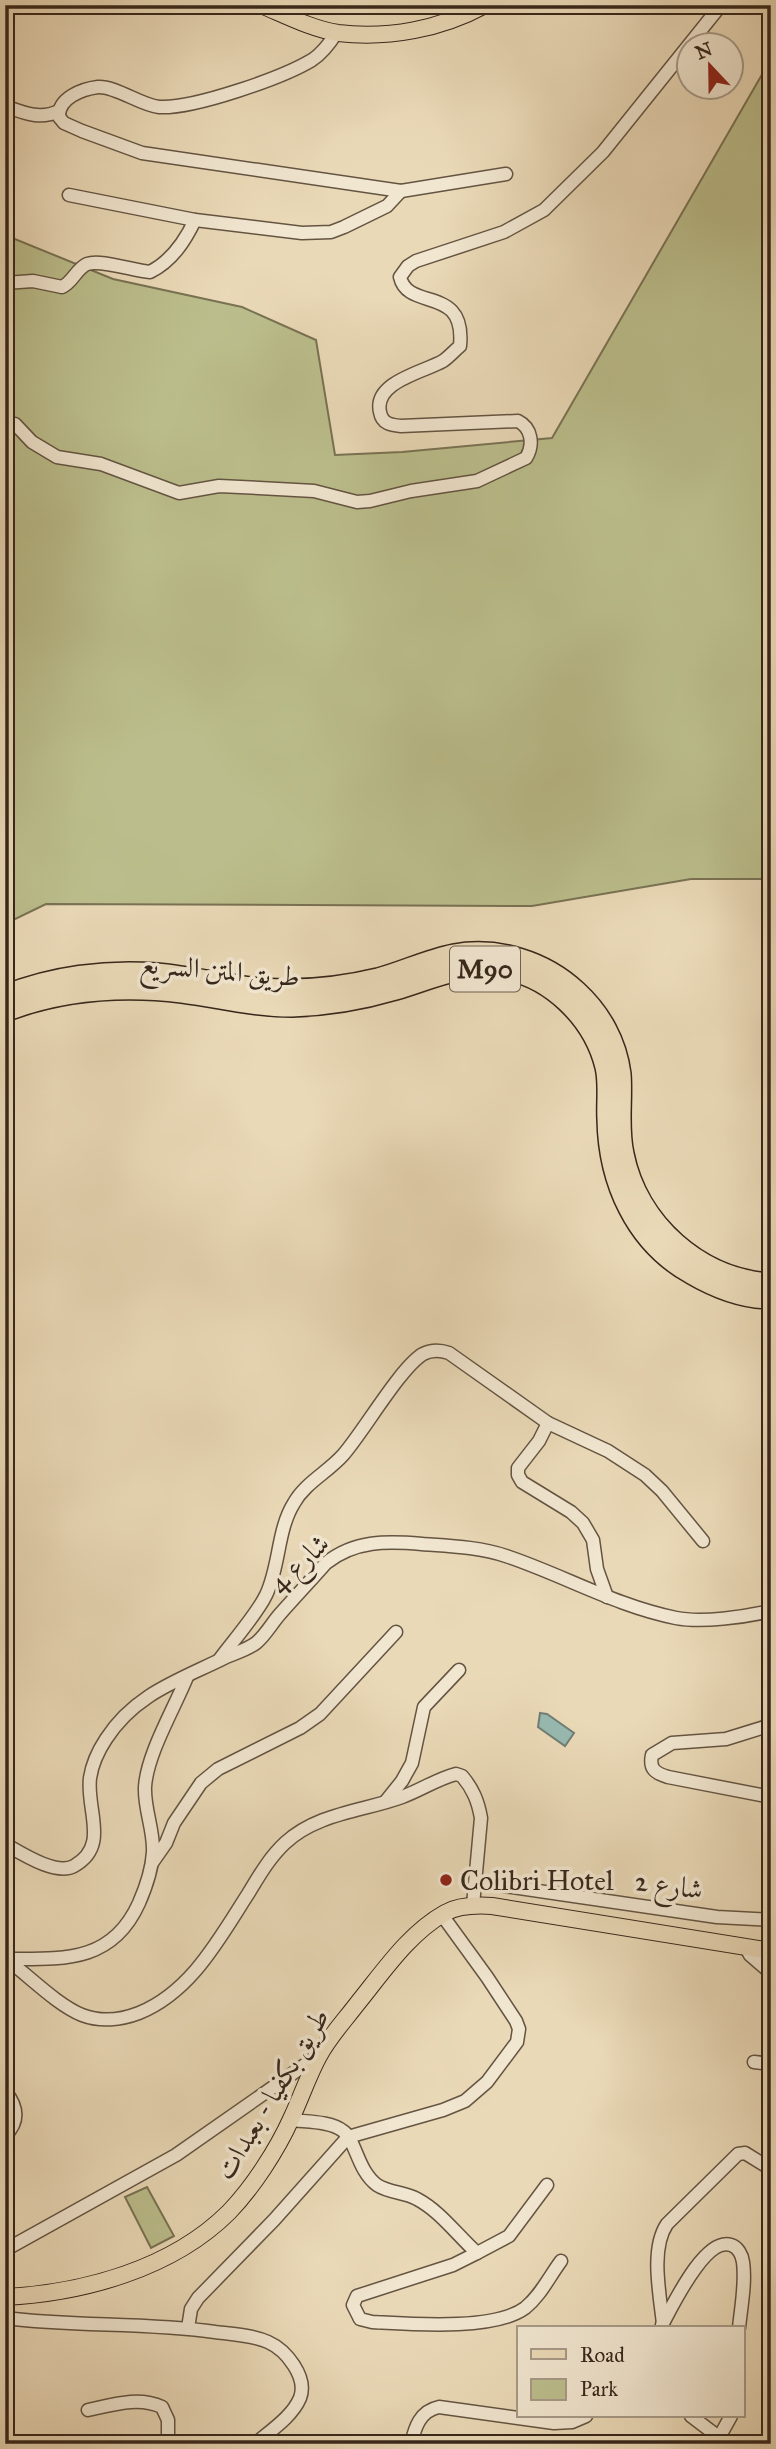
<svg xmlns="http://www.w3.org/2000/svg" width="776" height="2449" viewBox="0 0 776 2449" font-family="'IM FELL Great Primer',Amiri,serif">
  <rect width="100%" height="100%" fill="#ead9b7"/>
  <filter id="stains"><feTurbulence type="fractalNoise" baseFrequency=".00286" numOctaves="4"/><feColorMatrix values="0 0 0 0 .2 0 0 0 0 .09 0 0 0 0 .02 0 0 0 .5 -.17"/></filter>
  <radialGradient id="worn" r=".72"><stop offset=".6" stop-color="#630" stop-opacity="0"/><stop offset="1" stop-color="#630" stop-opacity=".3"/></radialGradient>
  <g fill="#bbbe8c" stroke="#797254" stroke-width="2">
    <path d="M771,59V879H691L532,906L46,904L5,924V235L113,279L242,307L316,340L335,455L402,452L552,438Z"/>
    <path d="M147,2187L174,2236L151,2248L125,2197Z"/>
  </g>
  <path fill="#98bab2" stroke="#717f76" stroke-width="2" d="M540,1713L547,1714L574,1733L565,1746L538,1727Z"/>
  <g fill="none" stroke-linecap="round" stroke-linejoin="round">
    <defs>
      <g id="minor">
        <path d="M5,106C24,113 40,120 59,111"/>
        <path d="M401,191L506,174"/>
        <path d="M69,195L195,220L302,233L331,232L344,227L387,206L401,191L142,153L82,131L64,123L59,117C58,98 82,89 98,87C116,86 140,105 159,107C193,109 282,78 312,60C323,53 330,43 337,32"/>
        <path d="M5,283L33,281L62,287C73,282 76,269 87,264C101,259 134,271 150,272C172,261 185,241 195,220"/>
        <path d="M15,424L32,442L57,457L101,464L179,493L219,486L259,488L314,491L357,502L370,501L411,491L477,481L526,458C534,445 532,428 518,421L401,426C391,425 382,424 380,412C373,382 424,372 443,361C449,357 454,351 460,346C466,284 408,312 400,277L408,266L416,261L504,232L544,210L603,152L721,5"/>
        <path d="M548,1423L539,1441L518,1468V1475L522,1482L571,1512L583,1523L593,1540L597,1569L607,1597"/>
        <path d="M219,1660C233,1641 257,1614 266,1595C280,1566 277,1530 294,1503C305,1483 328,1472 343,1455C364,1431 400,1368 423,1354C431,1350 440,1350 449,1353L548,1423L608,1451L645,1475L662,1491L703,1541"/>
        <path d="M771,1725L726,1739L672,1743L652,1755C649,1769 655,1773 668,1777L771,1797"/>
        <path d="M386,1801L402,1781L412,1763L424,1707L459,1670"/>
        <path d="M5,1844C21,1853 56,1876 74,1866C110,1846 86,1810 90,1778C92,1765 98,1751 106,1739C134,1695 177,1681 222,1659C232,1654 247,1650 256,1643C265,1636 272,1623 280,1614C295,1597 311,1580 326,1563C355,1540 387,1541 422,1544C449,1546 480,1547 506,1556C563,1575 616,1606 676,1618C702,1623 744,1617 771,1611"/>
        <path d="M152,1863L166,1843L174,1823L201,1783L218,1769L300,1728L320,1714L396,1632"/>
        <path d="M477,1882L717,1917L771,1920"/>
        <path d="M746,1948L750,1955L771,1973"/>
        <path d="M5,1958C28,1975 57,2005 82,2015C100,2022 121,2020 139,2013C191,1992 219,1939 248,1894C259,1876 269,1858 285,1843C317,1813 364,1811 402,1797C421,1790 437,1779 456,1774L462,1776C473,1789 478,1801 481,1818L473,1905"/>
        <path d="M6,1959C63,1959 112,1963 139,1903C146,1887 152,1870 153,1852C154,1830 144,1809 145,1787C147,1754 174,1709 187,1677"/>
        <path d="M754,2062L771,2064"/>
        <path d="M5,2091C18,2107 20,2121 5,2136"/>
        <path d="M291,2120C306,2122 331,2121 343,2131C356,2140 357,2170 377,2185C389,2193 405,2192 417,2199C440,2211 458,2236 477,2253L509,2236L547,2185"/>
        <path d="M5,2250L176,2155L319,2055"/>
        <path d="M477,2253L453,2265L357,2296L353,2305L360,2319L372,2322C410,2324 494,2331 525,2308C541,2295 549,2277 561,2261"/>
        <path d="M5,2318C75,2327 145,2322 215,2332C232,2334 252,2335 268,2342C286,2350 308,2377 300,2398C292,2417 270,2431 255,2444"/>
        <path d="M663,2324C660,2295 650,2249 667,2224L738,2154L745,2153L771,2169"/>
        <path d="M662,2325C672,2307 705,2236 731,2245C738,2247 742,2255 743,2262C746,2283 741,2307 739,2328"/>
        <path d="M188,2328L191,2309L198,2298L274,2220L348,2137L443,2110L465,2101L487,2082L517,2042L519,2029L516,2021L487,1977L442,1915"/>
        <path d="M88,2410C112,2405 138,2396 162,2407L168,2420V2444"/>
        <path d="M691,2416L720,2438"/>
        <path d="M716,2443L731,2416"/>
        <path d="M411,2444C415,2427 420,2411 439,2407L554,2423L572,2422L586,2416"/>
      </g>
      <g id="major">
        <path d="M261,5C285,15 312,29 338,33C388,39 441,29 485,5"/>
        <path d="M5,2297C83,2293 172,2269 229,2212C253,2187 277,2150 291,2119C301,2098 308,2076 319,2056C329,2037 344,2021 357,2004C383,1972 409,1933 445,1913C459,1905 477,1905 492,1906L771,1951"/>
      </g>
      <g id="highway">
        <path d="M5,995C52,976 106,969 157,973C201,977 244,990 289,989C319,989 349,985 378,978C404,971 428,959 454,954C498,946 545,961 577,991C601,1013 617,1042 621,1074C623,1100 618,1128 624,1154C638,1224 700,1279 771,1283"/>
        <path d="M5,1012C62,990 122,986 182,993C219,998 254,1007 292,1007C327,1006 362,1000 396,990C430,980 462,964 499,969C549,975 593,1018 605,1067C609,1084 606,1102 607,1119C608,1182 635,1243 691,1274C715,1288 742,1299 771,1299"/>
      </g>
    </defs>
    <use href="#minor" stroke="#645442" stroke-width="15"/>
    <use href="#major" stroke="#37271b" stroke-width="18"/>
    <use href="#highway" stroke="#37271b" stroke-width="22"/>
    <use href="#minor" stroke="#f1e6d0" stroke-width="12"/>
    <use href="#major" stroke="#ead9b7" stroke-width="16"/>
    <use href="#highway" stroke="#ead9b7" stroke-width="19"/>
  </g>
  <circle fill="#8f2418" stroke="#f1e6d0" stroke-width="2.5" cx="446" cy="1880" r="7"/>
  <g text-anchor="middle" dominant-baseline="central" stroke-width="7" stroke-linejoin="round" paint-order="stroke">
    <rect fill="#f1e6d0" stroke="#6f6051" stroke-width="2" x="450" y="946.5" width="70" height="45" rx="5"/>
    <g font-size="26" font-weight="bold" fill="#37271b">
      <text x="485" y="969">M90</text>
    </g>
    <g font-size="28" fill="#37271b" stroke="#f1e6d0">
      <text transform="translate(220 970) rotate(5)">طريق المتن السريع</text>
      <text transform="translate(299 1563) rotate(-43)">شارع 4</text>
      <text transform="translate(669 1885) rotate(8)">شارع 2</text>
      <text transform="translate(272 2094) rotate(-59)">طريق بكفيا - بعبدات</text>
    </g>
    <g font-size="28" fill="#37271b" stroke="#f1e6d0" text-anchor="start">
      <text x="460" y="1880">Colibri Hotel</text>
    </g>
  </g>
  <rect width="776" height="2449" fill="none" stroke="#ead9b7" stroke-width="28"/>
  <rect x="7" y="7" width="762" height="2435" fill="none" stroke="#37271b" stroke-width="3.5"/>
  <rect x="14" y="14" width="748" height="2421" fill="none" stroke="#37271b" stroke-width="2"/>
  <rect x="517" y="2326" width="228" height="91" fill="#f1e6d0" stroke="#a79a88" stroke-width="2"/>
  <rect x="531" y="2349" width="35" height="10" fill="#ead9b7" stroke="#a79a88" stroke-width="2"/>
  <text x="580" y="2362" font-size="21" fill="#37271b">Road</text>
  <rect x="531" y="2379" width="35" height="21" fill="#bbbe8c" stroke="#a79a88" stroke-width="2"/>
  <text x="580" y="2396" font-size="21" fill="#37271b">Park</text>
  <g transform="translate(710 66) rotate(338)"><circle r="33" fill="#f1e6d0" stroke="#a79a88" stroke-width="2"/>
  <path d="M0-5L12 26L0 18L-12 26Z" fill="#8f2418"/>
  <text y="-10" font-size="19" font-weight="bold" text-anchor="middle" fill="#37271b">N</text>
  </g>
  <rect width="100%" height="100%" filter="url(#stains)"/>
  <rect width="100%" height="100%" fill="url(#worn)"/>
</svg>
